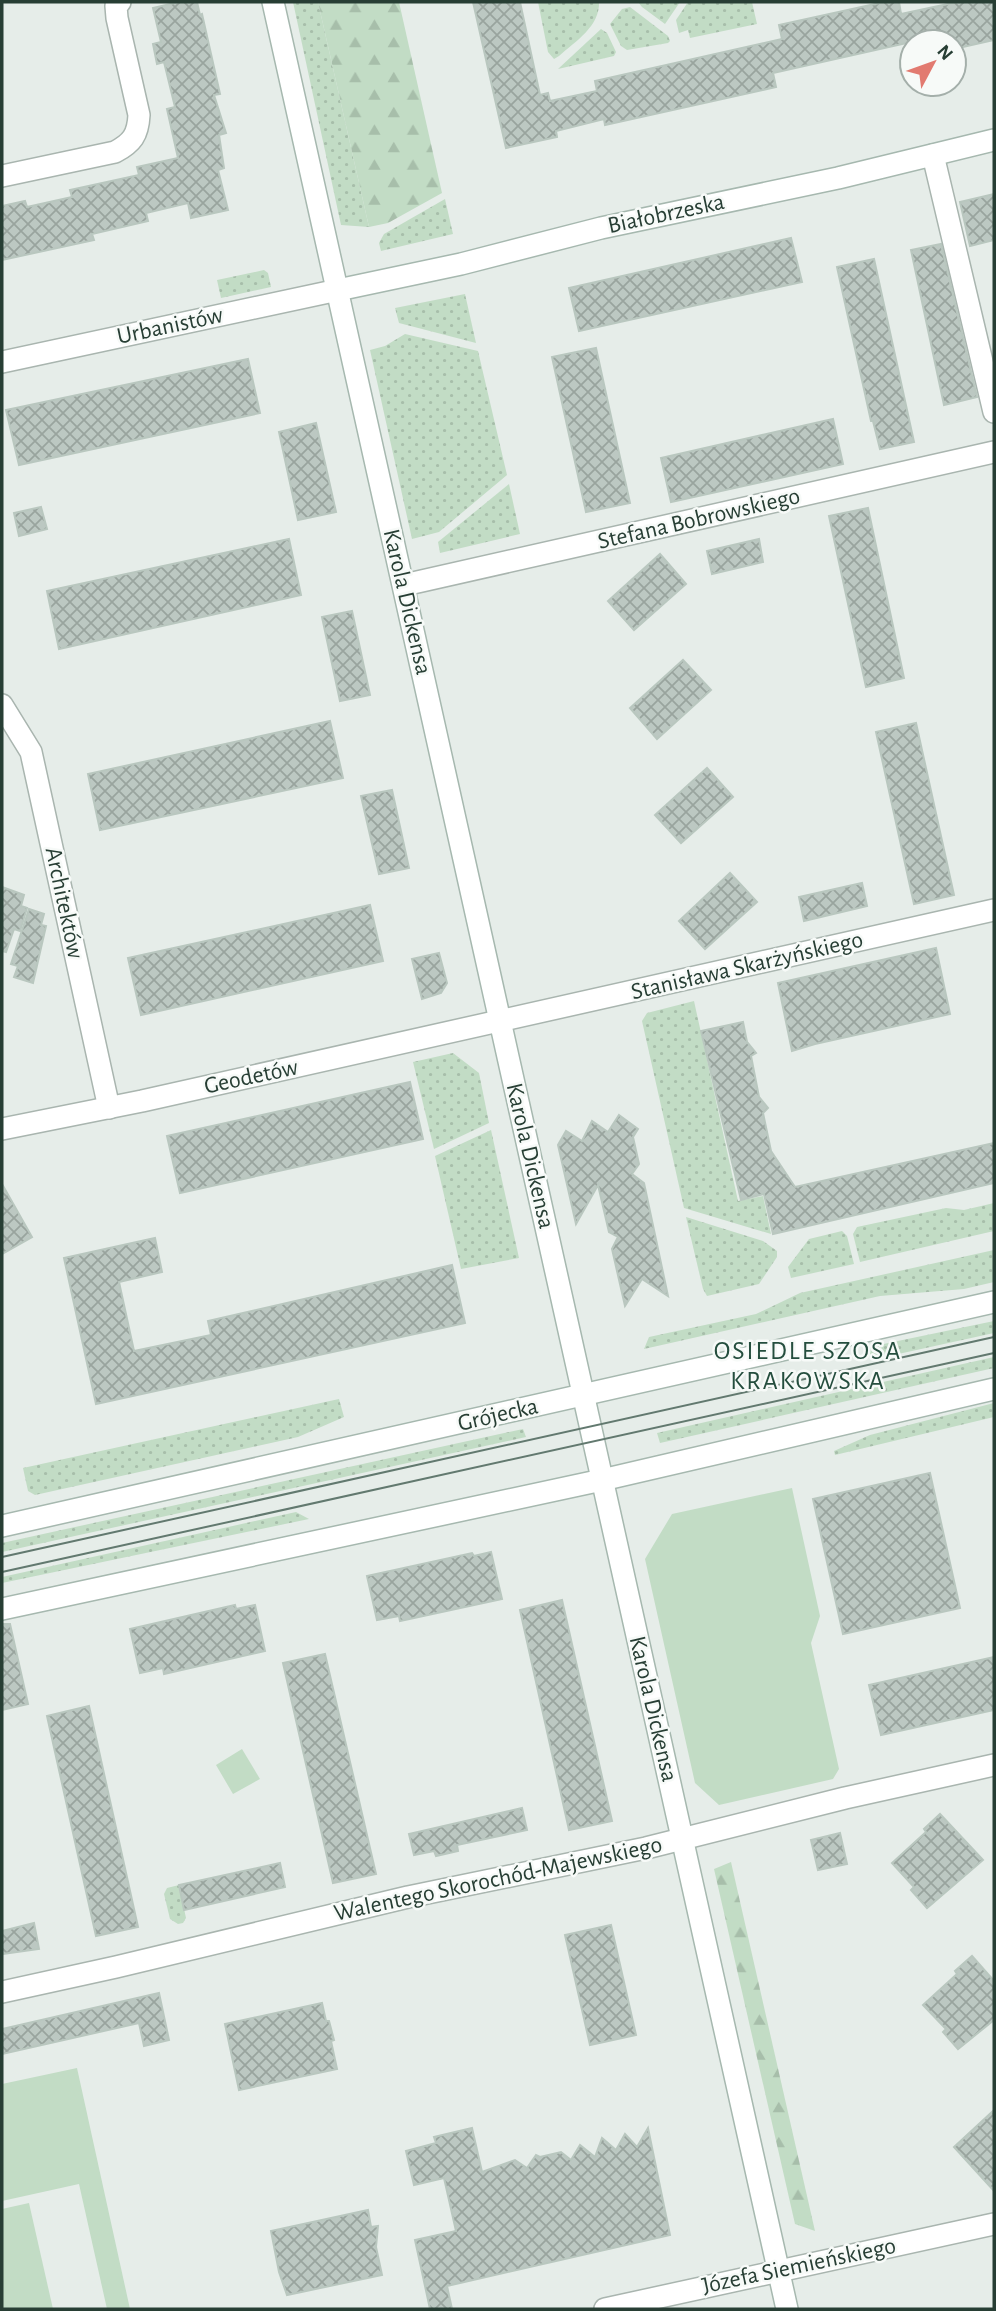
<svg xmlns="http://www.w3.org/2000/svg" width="996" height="2311" viewBox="0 0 996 2311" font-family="'Alegreya Sans',sans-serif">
  <defs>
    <pattern id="grass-dots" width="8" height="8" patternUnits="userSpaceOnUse" patternTransform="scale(1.75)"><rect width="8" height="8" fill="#c2dcc5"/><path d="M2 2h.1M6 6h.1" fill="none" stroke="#a7beaa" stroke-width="1.8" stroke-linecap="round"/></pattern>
    <pattern id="forest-firs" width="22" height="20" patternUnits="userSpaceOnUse" patternTransform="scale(1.75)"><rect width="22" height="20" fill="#c2dcc5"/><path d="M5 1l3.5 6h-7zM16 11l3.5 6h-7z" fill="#a7beaa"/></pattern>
    <pattern id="building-cross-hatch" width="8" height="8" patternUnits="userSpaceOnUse" patternTransform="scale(1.75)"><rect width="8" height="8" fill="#bcc8c2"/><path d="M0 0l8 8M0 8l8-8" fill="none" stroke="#99a49e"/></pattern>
  </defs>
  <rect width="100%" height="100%" fill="#e6ede9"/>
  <g fill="url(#grass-dots)">
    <path d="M293,2H318L369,227L341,225Z"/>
    <path d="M538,2H599C600,26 576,41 559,56L554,59L548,52Z"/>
    <path d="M638,2H680L665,24L642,7Z"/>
    <path d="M688,2H752L757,24L690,38L688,30L679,33L676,20Z"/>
    <path d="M630,7L668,36L670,41L668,43L627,50L621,46L610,24L622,9Z"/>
    <path d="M601,29L607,33L616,52L614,56L558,69Z"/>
    <path d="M445,199L453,234L381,251L379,243L384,234Z"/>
    <path d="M264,270L268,273L271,287L221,298L217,280Z"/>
    <path d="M465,294L476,343L399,323L395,308Z"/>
    <path d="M405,334L478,351L507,475L439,532L412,539L370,350L385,346Z"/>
    <path d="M509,484L520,534L440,553L438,542Z"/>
    <path d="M694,1001L738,1201L763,1196L771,1234L684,1208L642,1021L647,1013Z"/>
    <path d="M453,1053L479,1073L489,1123L434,1149L413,1062Z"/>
    <path d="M491,1130L519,1258L461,1269L435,1156Z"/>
    <path d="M994,1203V1231L860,1262L853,1234L857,1227L946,1208L964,1210Z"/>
    <path d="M686,1217L763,1241L777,1251V1257L759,1284L707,1296L703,1289Z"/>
    <path d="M842,1231L847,1236L854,1264L791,1278L788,1267L809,1239Z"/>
    <path d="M994,1250V1282L964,1289L880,1296L644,1349L649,1337L756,1314L800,1293Z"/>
    <path d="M994,1321V1333L871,1360L869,1347Z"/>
    <path d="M994,1357V1368L660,1443L657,1433Z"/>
    <path d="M339,1399L344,1417L298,1437L35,1495L28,1491L23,1468Z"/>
    <path d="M994,1403V1417L835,1455L834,1451L870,1435Z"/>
    <path d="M523,1429L526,1437L2,1552V1543Z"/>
    <path d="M296,1512L309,1519L2,1583V1577Z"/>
    <path d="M179,1885L186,1918L183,1923L178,1924L170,1919L164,1894L167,1888Z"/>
  </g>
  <g fill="url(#forest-firs)">
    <path d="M318,2H399L442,193L388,223L369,227Z"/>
    <path d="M731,1862L815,2231L795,2224L714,1869Z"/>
  </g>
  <g fill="#c2dcc5">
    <path d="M792,1488L820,1616L811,1643L839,1769L833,1779L719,1805L695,1783L645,1559L672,1514Z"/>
    <path d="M242,1749L260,1779L233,1794L216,1765Z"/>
    <path d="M77,2068L130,2309H107L79,2184L2,2201V2084Z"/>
    <path d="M29,2203L53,2309H2V2209Z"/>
  </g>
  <g fill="url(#building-cross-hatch)" stroke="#b9c7bf" stroke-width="2">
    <path d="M179,2H197L200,15L202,14L220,94L214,95L226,133L219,135L224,168L218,170L228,210L191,218L188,203L146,213L148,221L92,234L94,240L2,260V206L25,201L27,207L72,197L70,190L139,175L137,167L178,158L167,109L175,107L164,62L157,64L153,44L161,42L153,8Z"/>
    <path d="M473,2H520L540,95L548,93L550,101L597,91L595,81L782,39L779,25L884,2H899L901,14L957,2H994V40L954,49V42H911L773,73L776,87L605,125L604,119L556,131L557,137L506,148Z"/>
    <path d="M994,194V240L970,246L960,202Z"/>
    <path d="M791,238L802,282L579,331L569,288Z"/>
    <path d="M941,244L977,397L944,405L911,250Z"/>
    <path d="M874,259L914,442L880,449L873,421H871L837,267Z"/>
    <path d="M596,348L630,503L586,512L552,357Z"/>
    <path d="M248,359L260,413L19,465L6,410Z"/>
    <path d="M833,419L843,464L671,502L661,458Z"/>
    <path d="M316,423L336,512L298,520L279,432Z"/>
    <path d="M41,507L47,529L19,536L14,513Z"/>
    <path d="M868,508L904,678L866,687L829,516Z"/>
    <path d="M289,539L301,595L59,649L47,591Z"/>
    <path d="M759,539L763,562L712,574L707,551Z"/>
    <path d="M660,554L686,584L634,630L608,601Z"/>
    <path d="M352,611L370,695L340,701L322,617Z"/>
    <path d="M683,660L711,690L657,739L630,708Z"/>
    <path d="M330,721L343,778L100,830L88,774Z"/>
    <path d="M916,723L954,895L914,904L876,732Z"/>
    <path d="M707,768L733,797L681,843L655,815Z"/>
    <path d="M392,790L409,868L379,874L361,796Z"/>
    <path d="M730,873L757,902L705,949L679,921Z"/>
    <path d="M862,883L867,906L804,921L799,897Z"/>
    <path d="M2,887L24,895L21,906L27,908L20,931L14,929L6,952L2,951Z"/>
    <path d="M370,905L383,961L141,1015L128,958Z"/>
    <path d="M29,909L44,914L41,925L46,926L33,983L14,977L18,966L11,964Z"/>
    <path d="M936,948L950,1014L815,1044L792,1051L778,983Z"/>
    <path d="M439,953L447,983L441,993L422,999L412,959Z"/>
    <path d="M743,1022L747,1042L756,1053L751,1056L759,1097L768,1108L763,1113L771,1151L795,1187L994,1143V1183L773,1234L764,1194L741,1200L701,1031Z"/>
    <path d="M410,1082L423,1139L180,1193L167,1136Z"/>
    <path d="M619,1115L638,1129L633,1137L639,1164L632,1174L644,1183L668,1296L642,1279L625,1306L612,1249L618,1237L609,1232L598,1185L576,1224L558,1145L566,1131L582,1141L592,1121L608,1132Z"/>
    <path d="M2,1184L32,1237L2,1254Z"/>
    <path d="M155,1238L162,1272L119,1282L134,1351L211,1335L208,1321L452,1265L465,1323L96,1404L64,1258Z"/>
    <path d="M930,1473L960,1608L843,1634L813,1499Z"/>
    <path d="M491,1552L502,1599L400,1621L399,1616L377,1620L367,1576L472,1553L474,1556Z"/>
    <path d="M562,1600L612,1821L569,1830L520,1610Z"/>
    <path d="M235,1605L236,1609L255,1605L265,1651L164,1674L163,1668L140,1673L130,1629Z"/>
    <path d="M2,1624H10L28,1704L2,1710Z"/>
    <path d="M325,1654L376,1874L333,1883L283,1663Z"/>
    <path d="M994,1657V1710L881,1735L869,1685Z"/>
    <path d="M89,1706L138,1927L96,1936L47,1716Z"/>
    <path d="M522,1808L527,1830L457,1845L458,1851L436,1856L434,1851L414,1855L409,1834Z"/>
    <path d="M940,1814L983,1860L927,1908L911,1890L914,1887L892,1863L926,1832L924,1829Z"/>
    <path d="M840,1833L847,1864L818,1870L811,1840Z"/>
    <path d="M280,1863L285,1887L184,1910L179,1885Z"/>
    <path d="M34,1923L39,1949L2,1954V1931Z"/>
    <path d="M611,1925L636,2035L590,2045L565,1935Z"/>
    <path d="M972,1956L994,1981V2020L958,2049L943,2032L946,2029L923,2005L957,1974L955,1971Z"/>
    <path d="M159,1993L169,2040L144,2046L139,2023L2,2054V2029Z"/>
    <path d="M322,2003L326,2021H329L334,2040L331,2041L337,2069L239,2090L225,2024Z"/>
    <path d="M994,2110V2191L954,2147Z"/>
    <path d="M472,2128L482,2172L515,2160L527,2168L536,2155L540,2157L561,2152L571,2160L580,2145L595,2157L602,2138L616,2150L625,2134L637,2147L648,2128L670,2235L447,2286L452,2309H430L415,2240L456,2231L444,2178L414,2185L406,2151L436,2143L434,2137Z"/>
    <path d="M368,2210L371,2227L378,2226L376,2247L382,2275L287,2295L279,2272L271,2231Z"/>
  </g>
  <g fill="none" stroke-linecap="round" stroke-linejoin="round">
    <defs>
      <g id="street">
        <path d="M933,155L994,412"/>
        <path d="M2,176L115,152C132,143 138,135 139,115L117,18L116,6L120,2"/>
        <path d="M2,362L338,290"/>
        <path d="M404,585L994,452"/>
        <path d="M2,705L31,752L109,1108"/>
        <path d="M2,1129L142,1101L994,910"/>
        <path d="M2,1992L116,1967L408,1897L646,1848L845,1798L994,1765"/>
        <path d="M605,2309L994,2224"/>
      </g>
      <g id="secondary">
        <path d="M273,2L787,2309"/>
        <path d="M338,290L461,264L601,228L838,178L994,140"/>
        <path d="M2,1526L994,1302"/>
        <path d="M2,1609L602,1480L994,1389"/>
      </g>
    </defs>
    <use href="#street" stroke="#a9b5af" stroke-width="24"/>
    <use href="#secondary" stroke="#a6b8af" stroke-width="24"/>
    <use href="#street" stroke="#fff" stroke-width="21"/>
    <use href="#secondary" stroke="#fff" stroke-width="21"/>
    <g stroke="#62796f" stroke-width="2">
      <path d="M2,1557L994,1337"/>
      <path d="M2,1572L994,1353"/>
    </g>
  </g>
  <g text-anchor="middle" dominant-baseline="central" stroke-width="5" stroke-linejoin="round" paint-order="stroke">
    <g font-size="24" fill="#273e34" stroke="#f7faf8">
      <text transform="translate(666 214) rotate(-12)">Białobrzeska</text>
      <text transform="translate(170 326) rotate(-12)">Urbanistów</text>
      <text transform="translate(699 519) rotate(-13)">Stefana Bobrowskiego</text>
      <text transform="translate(407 602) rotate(77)">Karola Dickensa</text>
      <text transform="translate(64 903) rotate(78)">Architektów</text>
      <text transform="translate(747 966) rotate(-13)">Stanisława Skarżyńskiego</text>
      <text transform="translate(251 1077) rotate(-12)">Geodetów</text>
      <text transform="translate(530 1156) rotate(77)">Karola Dickensa</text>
      <text transform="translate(498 1415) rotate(-13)">Grójecka</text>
      <text transform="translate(653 1709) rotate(77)">Karola Dickensa</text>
      <text transform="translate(498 1879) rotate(-12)">Walentego Skorochód-Majewskiego</text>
      <text transform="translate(799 2266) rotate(-12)">Józefa Siemieńskiego</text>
    </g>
    <g font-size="26" letter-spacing="2" fill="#254e3e" stroke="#f7faf8">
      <text x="808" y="1351">OSIEDLE SZOSA<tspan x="808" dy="30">KRAKOWSKA</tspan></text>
    </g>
  </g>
  <rect width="996" height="2311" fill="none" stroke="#273e34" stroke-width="7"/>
  <g transform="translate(933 63) rotate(49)"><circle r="33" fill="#f7faf8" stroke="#a4afaa" stroke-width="2"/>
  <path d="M0-5L12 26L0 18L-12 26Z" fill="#e27a70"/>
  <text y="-10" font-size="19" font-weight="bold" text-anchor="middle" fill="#273e34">N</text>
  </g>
</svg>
